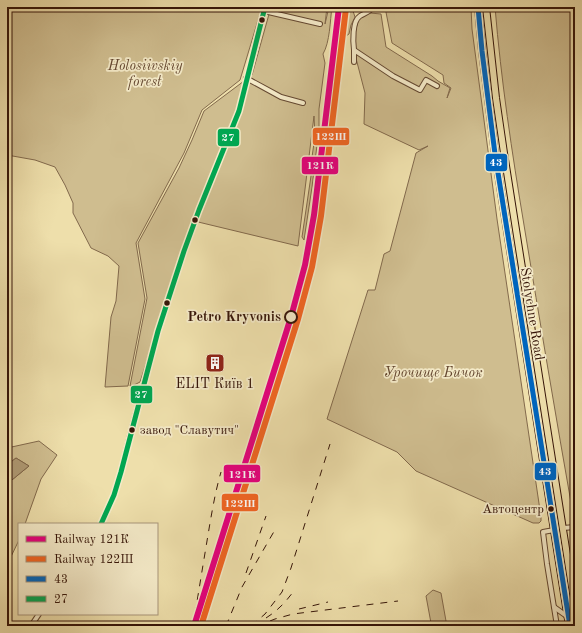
<svg xmlns="http://www.w3.org/2000/svg" width="582" height="633" viewBox="0 0 582 633" font-family="'Old Standard TT',serif">
  <rect width="100%" height="100%" fill="#eedfab"/>
  <filter id="stains"><feTurbulence type="fractalNoise" baseFrequency=".005" numOctaves="4"/><feColorMatrix values="0 0 0 0 .2 0 0 0 0 .09 0 0 0 0 .02 0 0 0 .5 -.17"/></filter>
  <radialGradient id="worn" r=".72"><stop offset=".6" stop-color="#630" stop-opacity="0"/><stop offset="1" stop-color="#630" stop-opacity=".3"/></radialGradient>
  <g fill="#cfbd8f" stroke="#82694c">
    <path d="M7,7H262L240,80L202,110L184,153L136,243L145,299L128,386L105,387L111,317L116,301L119,266L108,256L91,248L73,213V203L65,185L55,167L35,160L7,155Z"/>
    <path d="M271,7H327L325,24L329,7H332C330,21 330,42 323,54L325,63L319,109V128L312,187L304,240L302,237L311,176L312,157L315,136L314,116L298,246L194,221L183,250L140,382L134,385L130,386L147,298L138,243L179,168L192,140L204,111L252,75Z"/>
    <path d="M385,7H471L472,29L497,219L541,517V521L539,523H533L416,471L397,452L327,419L368,290H375L384,254L390,251L416,153L428,146L419,150L364,124L365,93L352,43L359,18L370,13L381,14L386,47L432,76L438,81L450,88L447,98L451,88L444,83L443,75L392,43Z"/>
    <path d="M495,7H575V515L573,514C556,418 540,322 524,225C512,153 501,80 495,7Z"/>
    <path d="M352,8L355,17L351,25L349,34L346,36L345,20L346,11Z"/>
    <path d="M39,441L57,455L41,479L25,524H19V540L7,565V484L29,466L16,458L7,465V448Z"/>
    <path d="M433,590L441,593L446,621L441,626H437L431,623L426,596Z"/>
  </g>
  <path fill="#af9a74" stroke="#7f6549" d="M16,458L29,466L7,484V465Z"/>
  <g fill="none" stroke-linecap="round" stroke-linejoin="round">
    <defs>
      <g id="minor">
        <path d="M373,7C370,12 365,13 360,16C352,21 353,42 354,50L393,76L420,90L426,80L437,86"/>
        <path d="M264,11L320,24"/>
        <path d="M354,50V62"/>
        <path d="M246,78L281,97L303,103"/>
        <path d="M101,524L114,495L121,472L129,439L158,331L184,251L199,210L239,111L265,7"/>
        <path d="M563,528L575,527"/>
        <path d="M554,530L543,532L547,564L557,626"/>
        <path d="M554,607L568,617"/>
        <path d="M31,626L39,614"/>
      </g>
      <g id="highway">
        <path d="M478,7L482,51L495,154L569,626"/>
        <path d="M486,7L496,98L504,153L575,606"/>
      </g>
    </defs>
    <use href="#minor" stroke="#644831" stroke-width="6"/>
    <use href="#highway" stroke="#361508" stroke-width="8"/>
    <use href="#minor" stroke="#f4eac8" stroke-width="4"/>
    <use href="#highway" stroke="#eedfab" stroke-width="6"/>
    <g stroke="#361508" stroke-width="1" stroke-dasharray="7 7" stroke-linecap="butt">
      <path d="M338,43L342,7"/>
      <path d="M327,89L336,7"/>
      <path d="M246,573L266,516"/>
      <path d="M299,609L328,602"/>
      <path d="M195,614C200,583 205,553 210,523C213,506 216,489 221,472"/>
      <path d="M266,618C277,611 285,603 293,592"/>
      <path d="M191,626L196,609"/>
      <path d="M226,626L242,587L276,528"/>
      <path d="M251,626L265,614L282,592L291,568L330,444"/>
      <path d="M257,626L275,619L293,614L398,601"/>
    </g>
    <defs>
      <path id="bus-1" d="M478,7L482,51L495,154L570,626"/>
      <path id="bus-2" d="M101,524L114,495L121,472L158,331L184,251L199,210L239,111L265,7"/>
    </defs>
    <use href="#bus-1" stroke="#f4eac8" stroke-width="8"/>
    <use href="#bus-2" stroke="#f4eac8" stroke-width="8"/>
    <use href="#bus-1" stroke="#0065bd" stroke-width="5"/>
    <use href="#bus-2" stroke="#00a651" stroke-width="5"/>
    <defs>
      <path id="rail-1" d="M194,626L291,317L305,265L314,215L339,7"/>
      <path id="rail-2" d="M201,626L298,319L312,267L321,216L346,8"/>
    </defs>
    <use href="#rail-1" stroke="#f4eac8" stroke-width="9"/>
    <use href="#rail-2" stroke="#f4eac8" stroke-width="9"/>
    <use href="#rail-1" stroke="#e5007d" stroke-width="6"/>
    <use href="#rail-2" stroke="#f26522" stroke-width="6"/>
  </g>
  <defs>
    <symbol id="building-square" viewBox="-11 -11 22 22"><rect x="-9" y="-9" width="18" height="18" rx="4" fill="#8f2418" stroke="#f4eac8"/><path d="M-4-6H4V6H1V3H-1V6H-4ZM-2.5-4.3h1.7v1.8h-1.7ZM.8-4.3h1.7v1.8H.8ZM-2.5-1h1.7V.8h-1.7ZM.8-1h1.7V.8H.8Z" fill="#fff"/></symbol>
  </defs>
  <g fill-rule="evenodd">
    <use href="#building-square" x="204" y="352" width="22" height="22"/>
  </g>
  <g fill="#361508" stroke="#f4eac8" stroke-width="1.5">
    <circle cx="262" cy="20" r="3.5"/>
    <circle cx="195" cy="220" r="3.5"/>
    <circle cx="167" cy="303" r="3.5"/>
    <circle cx="132" cy="430" r="3.5"/>
    <circle cx="551" cy="509" r="3.5"/>
  </g>
  <circle fill="#f4eac8" stroke="#361508" stroke-width="2" cx="291" cy="317" r="6"/>
  <g text-anchor="middle" dominant-baseline="central" stroke-width="3.5" stroke-linejoin="round" paint-order="stroke">
    <g font-size="13" fill="#361508" stroke="#f4eac8" text-anchor="start">
      <text x="140" y="430">завод "Славутич"</text>
      <text x="544" y="509" text-anchor="end">Автоцентр</text>
    </g>
    <g font-size="14" font-style="italic" fill="#644730" stroke="#f4eac8">
      <text x="145" y="66">Holosiivskiy<tspan x="145" dy="16">forest</tspan></text>
      <text x="433" y="373">Урочище Бичок</text>
    </g>
    <g font-size="14" fill="#361508" stroke="#f4eac8">
      <text transform="translate(532 314) rotate(81)">Stolychne Road</text>
    </g>
    <g font-size="14" font-weight="bold" fill="#361508" stroke="#f4eac8" text-anchor="end">
      <text x="281" y="317">Petro Kryvonis</text>
    </g>
    <g font-size="14" fill="#361508" stroke="#f4eac8">
      <text x="215" y="384">ELIT Київ 1</text>
    </g>
  </g>
  <g stroke="#f4eac8" stroke-width="1.5">
    <rect x="312" y="127" width="38" height="19" rx="4" fill="#f26522"/>
    <rect x="217" y="128" width="23" height="19" rx="4" fill="#00a651"/>
    <rect x="485" y="153" width="23" height="19" rx="4" fill="#0065bd"/>
    <rect x="301" y="156" width="38" height="19" rx="4" fill="#e5007d"/>
    <rect x="130" y="385" width="23" height="19" rx="4" fill="#00a651"/>
    <rect x="534" y="462" width="23" height="19" rx="4" fill="#0065bd"/>
    <rect x="223" y="464" width="38" height="19" rx="4" fill="#e5007d"/>
    <rect x="221" y="493" width="38" height="19" rx="4" fill="#f26522"/>
  </g>
  <g font-size="11" text-anchor="middle" font-weight="bold" fill="#fff">
    <text x="331" y="140">122Ш</text>
    <text x="228" y="141">27</text>
    <text x="496" y="166">43</text>
    <text x="320" y="169">121К</text>
    <text x="141" y="398">27</text>
    <text x="545" y="475">43</text>
    <text x="242" y="478">121К</text>
    <text x="240" y="507">122Ш</text>
  </g>
  <rect width="582" height="633" fill="none" stroke="#eedfab" stroke-width="24"/>
  <rect x="8" y="8" width="566" height="617" fill="none" stroke="#361508" stroke-width="2"/>
  <rect x="12" y="12" width="558" height="609" fill="none" stroke="#361508"/>
  <rect x="18" y="523" width="140" height="92" fill="#f4eac8" stroke="#a8957b"/>
  <rect x="26" y="536" width="20" height="6" fill="#e5007d" stroke="#a8957b"/>
  <text x="54" y="543" font-size="12" fill="#361508">Railway 121К</text>
  <rect x="26" y="556" width="20" height="6" fill="#f26522" stroke="#a8957b"/>
  <text x="54" y="563" font-size="12" fill="#361508">Railway 122Ш</text>
  <rect x="26" y="576" width="20" height="6" fill="#0065bd" stroke="#a8957b"/>
  <text x="54" y="583" font-size="12" fill="#361508">43</text>
  <rect x="26" y="596" width="20" height="6" fill="#00a651" stroke="#a8957b"/>
  <text x="54" y="603" font-size="12" fill="#361508">27</text>
  <rect width="100%" height="100%" filter="url(#stains)"/>
  <rect width="100%" height="100%" fill="url(#worn)"/>
</svg>
